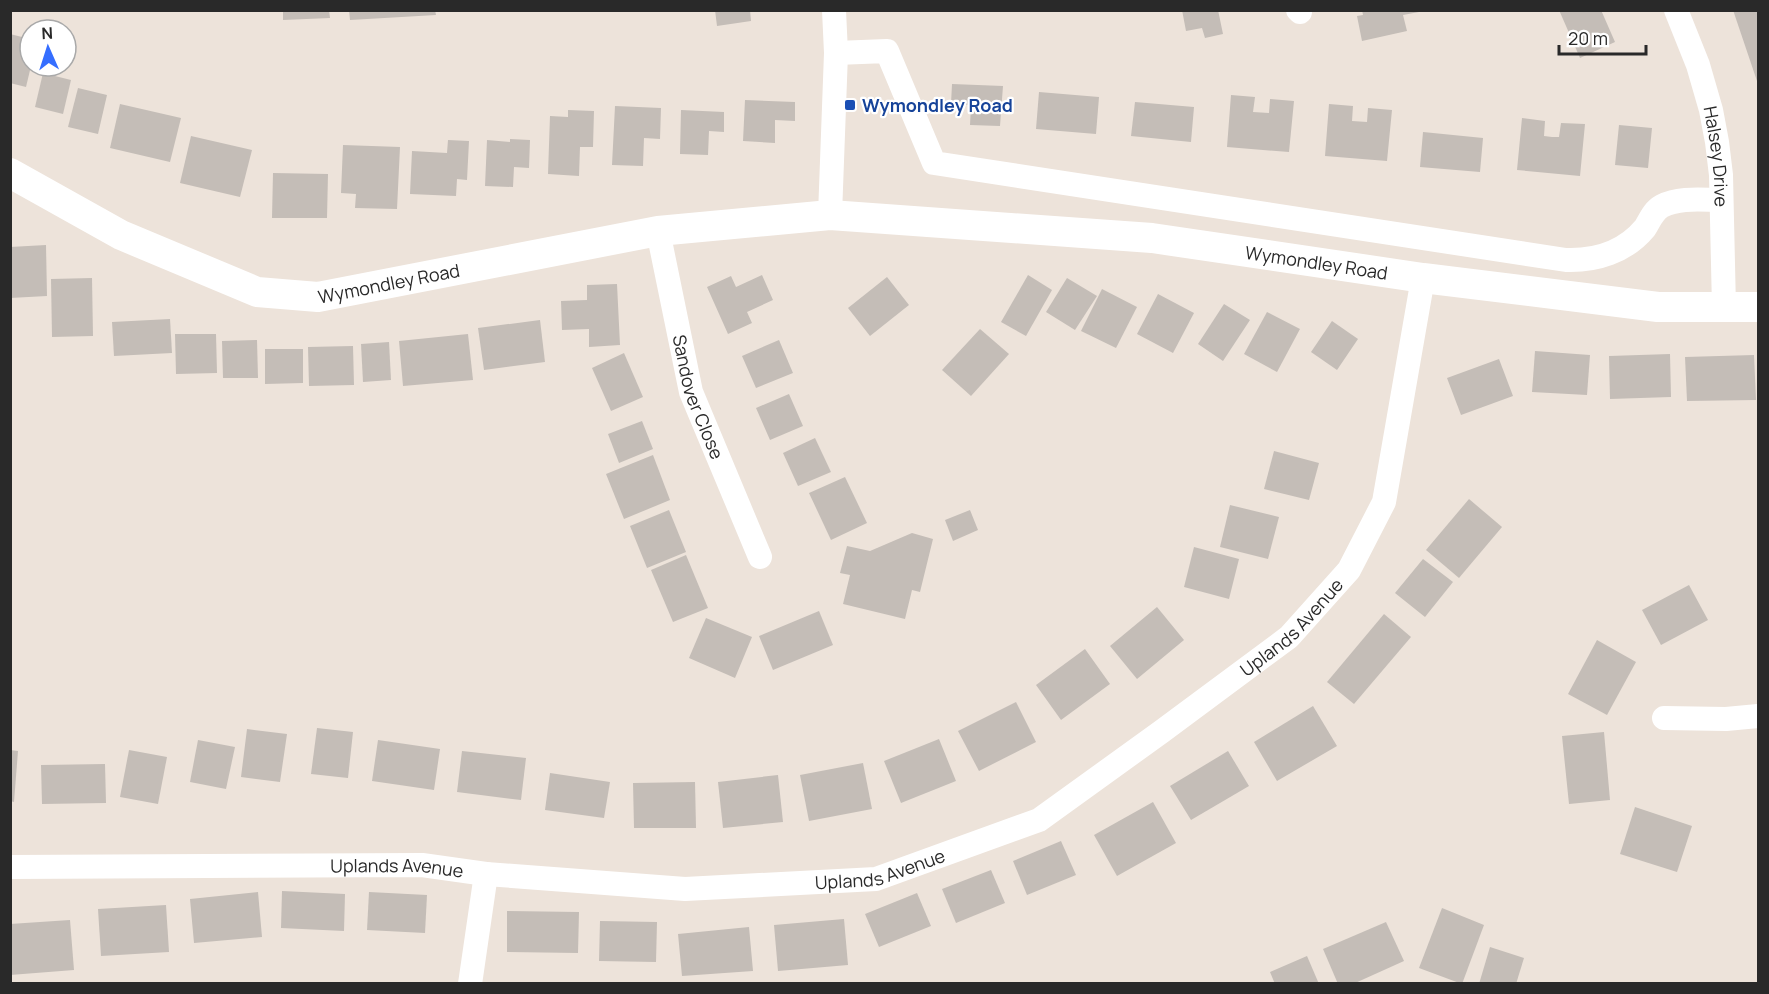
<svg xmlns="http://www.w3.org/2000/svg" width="1769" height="994" viewBox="0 0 1769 994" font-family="Manrope,sans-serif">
  <rect width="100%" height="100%" fill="#ede3da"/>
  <g fill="#c4bdb7">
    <path d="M283,10H329L330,18L283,20Z"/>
    <path d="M349,10H435L436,15L350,20Z"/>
    <path d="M715,10H750L751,21L717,26Z"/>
    <path d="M1182,10H1218L1223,34L1205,38L1202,28L1186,31Z"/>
    <path d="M1362,10H1419V12L1403,15L1407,31L1362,41L1357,16L1363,15Z"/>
    <path d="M1559,10H1601L1615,42L1580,58Z"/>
    <path d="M1733,10H1758V84Z"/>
    <path d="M10,34L30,39L31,66L26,87L10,83Z"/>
    <path d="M43,73L71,80L63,114L35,107Z"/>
    <path d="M952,84L1003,86L1000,126L970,125L971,105L951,104Z"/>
    <path d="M78,88L107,95L98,134L68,127Z"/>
    <path d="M1039,92L1099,97L1096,134L1036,129Z"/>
    <path d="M1231,95L1255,97L1253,112L1269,113L1270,99L1294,101L1289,152L1227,147Z"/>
    <path d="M745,100L795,102V121L775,120V143L743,141Z"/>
    <path d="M1135,102L1194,107L1191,142L1131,136Z"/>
    <path d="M120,104L181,118L170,162L110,148Z"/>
    <path d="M1329,104L1353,106L1352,121L1367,122L1368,108L1392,110L1387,161L1325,156Z"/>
    <path d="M615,106L661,108L660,139L644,138L643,166L612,165Z"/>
    <path d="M568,110L594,111L593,147H580L579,176L548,174L550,116L568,117Z"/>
    <path d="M681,110L724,112V132L709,131L708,155L680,154Z"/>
    <path d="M1522,118L1545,121L1544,136L1552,137H1559L1561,123L1585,124L1580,176L1517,170Z"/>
    <path d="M1619,125L1652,128L1648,168L1615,165Z"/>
    <path d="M1423,132L1483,138L1480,172L1420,167Z"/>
    <path d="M191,136L252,150L240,197L180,183Z"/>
    <path d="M510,139L530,140L529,168L514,167L513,187L485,186L487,140L510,142Z"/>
    <path d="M448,140L469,141L467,180L457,179L456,196L410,194L412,151L447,153Z"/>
    <path d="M343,145L400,147L397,209L355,208L356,194L341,193Z"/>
    <path d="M273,173L328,174L327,218H272Z"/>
    <path d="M46,245L47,296L10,298V247Z"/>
    <path d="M762,275L773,300L747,312L752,323L728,334L707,287L731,276L736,287Z"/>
    <path d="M1028,275L1052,290L1026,336L1001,322Z"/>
    <path d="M887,277L909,305L870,336L848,308Z"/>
    <path d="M92,278L93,336L52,337L51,279Z"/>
    <path d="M1067,278L1097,296L1075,330L1046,312Z"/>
    <path d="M617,284L620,345L589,347V329L562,330L561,301L587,300V285Z"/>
    <path d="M1102,289L1137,307L1116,348L1081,331Z"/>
    <path d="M1158,294L1194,313L1173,353L1137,334Z"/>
    <path d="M1224,304L1250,320L1223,361L1198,344Z"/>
    <path d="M1267,312L1300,329L1277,372L1244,354Z"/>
    <path d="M170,319L172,353L114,356L112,322Z"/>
    <path d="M540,320L545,362L484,370L478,328Z"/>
    <path d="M1332,321L1358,339L1337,370L1311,352Z"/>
    <path d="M980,329L1009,354L971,396L942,370Z"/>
    <path d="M175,334H216L217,373L176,374Z"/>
    <path d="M468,334L473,380L403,386L399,341Z"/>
    <path d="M257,340L258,378H223L222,341Z"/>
    <path d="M779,340L793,373L756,388L742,356Z"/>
    <path d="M389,342L391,380L363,382L361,344Z"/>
    <path d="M353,346L354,385L309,386L308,347Z"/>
    <path d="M265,349H303V383L265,384Z"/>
    <path d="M1535,351L1590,355L1587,395L1532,392Z"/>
    <path d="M624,353L643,397L611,411L592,368Z"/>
    <path d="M1670,354L1671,397L1610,399L1609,356Z"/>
    <path d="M1754,355L1756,400L1687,401L1685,357Z"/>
    <path d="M1499,359L1513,396L1461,415L1447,378Z"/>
    <path d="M789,394L803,426L770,440L756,408Z"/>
    <path d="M642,421L653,449L619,463L608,434Z"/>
    <path d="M815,438L831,472L798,486L783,453Z"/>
    <path d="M1274,451L1319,463L1309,500L1264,489Z"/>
    <path d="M653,455L670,500L624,519L606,474Z"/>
    <path d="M845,477L867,523L831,540L809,493Z"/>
    <path d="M1469,499L1502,527L1459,578L1426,550Z"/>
    <path d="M1230,505L1279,517L1268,559L1220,547Z"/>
    <path d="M669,510L686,552L647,568L630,526Z"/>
    <path d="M970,510L978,530L953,541L945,520Z"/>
    <path d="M912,533L933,539L920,592L912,590L905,619L843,604L850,575L840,573L847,546L870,551Z"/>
    <path d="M1194,547L1239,559L1229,599L1184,587Z"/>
    <path d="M686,555L708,608L673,622L651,570Z"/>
    <path d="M1423,559L1453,582L1425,617L1395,593Z"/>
    <path d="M1689,585L1708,620L1661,645L1642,610Z"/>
    <path d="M1157,607L1184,640L1137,679L1110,646Z"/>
    <path d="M819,611L833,645L773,670L759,636Z"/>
    <path d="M1384,614L1411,637L1354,704L1327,682Z"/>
    <path d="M706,618L752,637L735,678L689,658Z"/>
    <path d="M1597,640L1636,662L1607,715L1568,694Z"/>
    <path d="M1085,649L1110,684L1061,720L1036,685Z"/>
    <path d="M1016,702L1036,742L979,771L958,731Z"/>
    <path d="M1313,706L1337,746L1277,781L1254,742Z"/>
    <path d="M317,728L353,732L348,778L311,774Z"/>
    <path d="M247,729L287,734L280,782L241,777Z"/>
    <path d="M1604,732L1610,800L1569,804L1562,736Z"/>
    <path d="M939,739L956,781L901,803L884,761Z"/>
    <path d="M198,740L235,747L226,789L190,782Z"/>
    <path d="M378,740L440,749L434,790L372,781Z"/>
    <path d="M10,750L18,751L14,802L10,801Z"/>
    <path d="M129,750L167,757L158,804L120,797Z"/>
    <path d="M462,751L526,758L521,800L457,792Z"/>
    <path d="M1228,751L1249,786L1191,820L1170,786Z"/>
    <path d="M863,763L872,809L809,821L800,775Z"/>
    <path d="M105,764L106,803L42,804L41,765Z"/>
    <path d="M550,773L610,782L604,818L545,810Z"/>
    <path d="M778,775L783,822L723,828L718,782Z"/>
    <path d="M695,782L696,828H634L633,783Z"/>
    <path d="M1153,802L1176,843L1117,876L1094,835Z"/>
    <path d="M1635,807L1692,826L1677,872L1620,854Z"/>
    <path d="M1061,841L1076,875L1027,895L1013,861Z"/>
    <path d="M991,870L1005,903L956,923L942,889Z"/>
    <path d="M282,891L345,894L344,931L281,928Z"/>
    <path d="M258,892L262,937L194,943L190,899Z"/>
    <path d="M369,892L427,895L425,933L367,930Z"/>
    <path d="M917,893L931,926L879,947L865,914Z"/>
    <path d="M166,905L169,952L101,956L98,909Z"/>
    <path d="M1442,908L1484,925L1462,984L1419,968Z"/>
    <path d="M507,911L579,912L578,953L507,952Z"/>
    <path d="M844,919L848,965L778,971L774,925Z"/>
    <path d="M70,920L74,970L10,975V924Z"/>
    <path d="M600,921L657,922L656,962L599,961Z"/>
    <path d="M1386,922L1404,961L1353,984H1338L1323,949Z"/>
    <path d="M749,927L753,971L682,976L678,934Z"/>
    <path d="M1490,947L1524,958L1516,984H1479Z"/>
    <path d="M1307,956L1319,984H1275L1270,972Z"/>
  </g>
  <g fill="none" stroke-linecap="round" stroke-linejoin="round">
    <g stroke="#fff" stroke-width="24">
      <path d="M1298,10L1300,12"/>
      <path id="s1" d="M1676,10L1698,65L1711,110L1717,142L1721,175L1724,308"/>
      <path d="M836,53L887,51L934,163L1566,260C1596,261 1625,252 1645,228C1650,220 1653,211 1662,206C1680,197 1702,200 1721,200"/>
      <path d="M830,215L836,53L834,10"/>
      <path id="s2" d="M658,231L691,392L760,557"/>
      <path d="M1664,718L1726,719L1758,716"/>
      <path id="s3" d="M10,867L422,865L486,874L685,889L876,879L1039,820L1161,732L1289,637L1349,570L1384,502L1423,278"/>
      <path d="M470,984L486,874"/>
    </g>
    <path stroke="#fff" stroke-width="30" id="s4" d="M10,173L121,235L257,292L318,297L658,231L830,215L1152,238L1423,278L1658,307H1758"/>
  </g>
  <rect fill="#1a4fb4" stroke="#fff" stroke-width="2" x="844" y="99" width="12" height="12" rx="3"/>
  <g text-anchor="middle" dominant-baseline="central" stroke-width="4.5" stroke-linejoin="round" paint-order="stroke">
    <g font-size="18" font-weight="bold" fill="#164399" stroke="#fff" text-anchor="start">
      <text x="862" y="105">Wymondley Road</text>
    </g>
    <g font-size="18" fill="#292929" stroke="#fff">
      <text stroke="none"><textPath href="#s1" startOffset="153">Halsey Drive</textPath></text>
      <text stroke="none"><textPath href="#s4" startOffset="1344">Wymondley Road</textPath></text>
      <text stroke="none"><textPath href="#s4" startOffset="408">Wymondley Road</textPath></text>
      <text stroke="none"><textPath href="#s2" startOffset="171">Sandover Close</textPath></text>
      <text stroke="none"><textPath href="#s3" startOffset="1359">Uplands Avenue</textPath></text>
      <text stroke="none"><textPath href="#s3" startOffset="873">Uplands Avenue</textPath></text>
      <text stroke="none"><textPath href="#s3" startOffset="387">Uplands Avenue</textPath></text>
    </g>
  </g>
  <rect width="1769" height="994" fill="none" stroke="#292929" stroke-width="24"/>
  <g transform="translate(48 48) rotate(357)"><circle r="28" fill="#ffffff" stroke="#a9a9a9" stroke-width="1.5"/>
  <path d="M0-4.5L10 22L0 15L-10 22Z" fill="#356eff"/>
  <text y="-9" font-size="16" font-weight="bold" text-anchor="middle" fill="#292929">N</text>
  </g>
  <path d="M1559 45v9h87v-9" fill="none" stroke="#292929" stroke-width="3"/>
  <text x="1568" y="45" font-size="18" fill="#292929" stroke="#ffffff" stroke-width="4.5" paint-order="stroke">20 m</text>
</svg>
